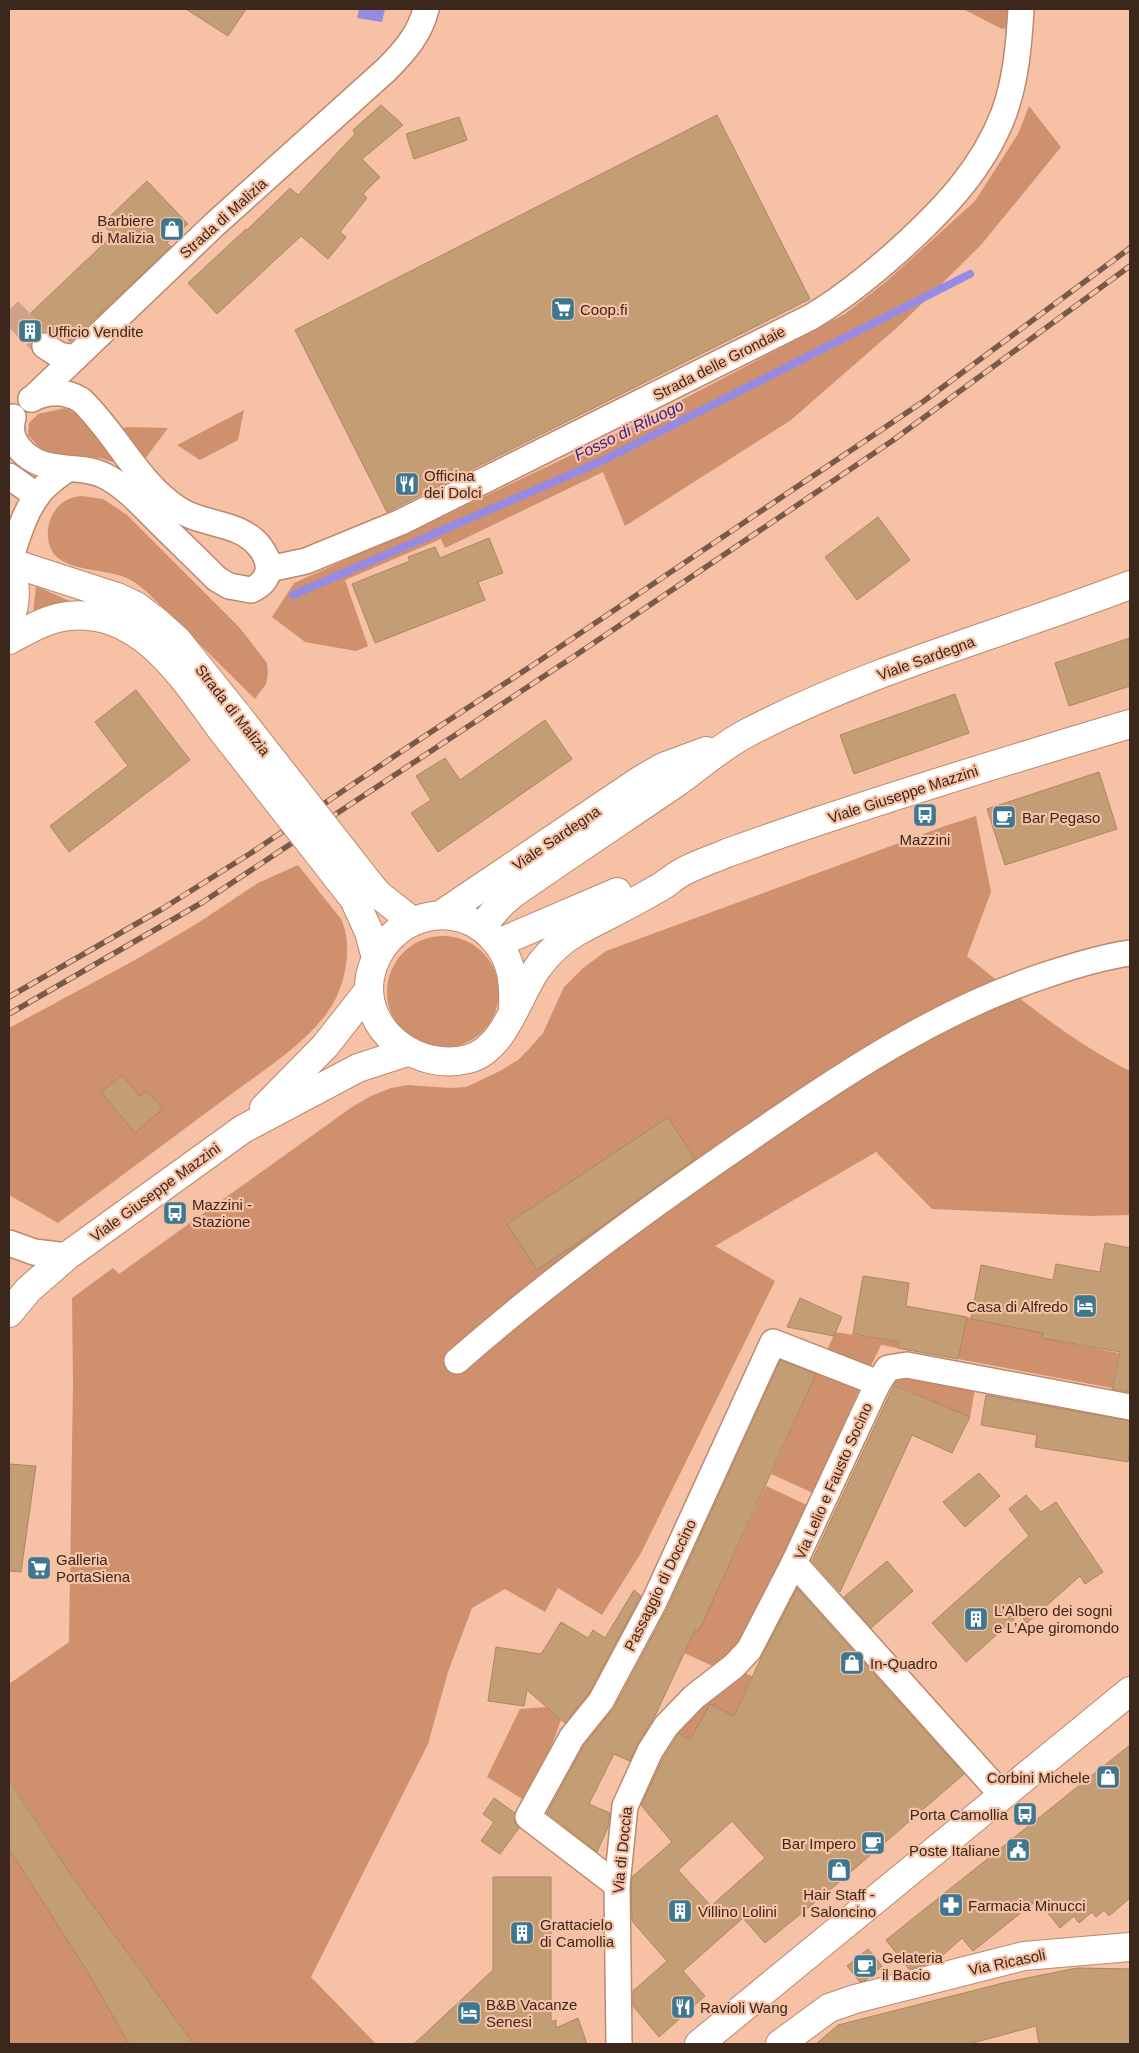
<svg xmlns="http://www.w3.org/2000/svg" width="1139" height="2053" viewBox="0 0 1139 2053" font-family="Arial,sans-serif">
  <rect width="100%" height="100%" fill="#f6c1a5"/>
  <g fill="#cf906e">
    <path d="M963,9H1013L1010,27L1002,29Z"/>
    <path d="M1029,106L1061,147L981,245L901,324L791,420L625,526L603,472L445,548L441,539L345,580L368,646L356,651L305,642L272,617L294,583L431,522L636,424L845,314L888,280L975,201L1018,134Z"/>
    <path d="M65,408L79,415L121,465L101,458L51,455L38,446L28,435L29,423L38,414Z"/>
    <path d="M244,410L238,440L200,460L177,445Z"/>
    <path d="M126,427L168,428L145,459L123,432V429Z"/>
    <path d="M82,496L103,499L127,515L239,627L267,663L268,673L266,684L255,699L146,591C139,585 132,580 124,577C99,567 51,573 48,538C47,529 49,520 54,512C61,501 70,497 82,496Z"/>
    <path d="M36,586L76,604L33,614Z"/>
    <path d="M976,816L991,892L967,956C1018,998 1071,1041 1130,1071V1215L1090,1216L932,1209L876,1152L715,1246L775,1281L641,1553L602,1615L558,1588L545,1612L505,1589L472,1608L448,1672L428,1744L311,1977L376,2044H194L69,1872L9,1778V1684L69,1642L73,1383L72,1298L113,1268L119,1274L352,1107L371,1096L391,1088L408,1085L450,1088L466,1087L500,1071L518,1060L528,1050L543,1033L564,987L583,968L606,951L945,826Z"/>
    <path d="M298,865L341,919C354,947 345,989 327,1013C301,1048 260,1072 226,1098C170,1140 114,1181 58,1223L9,1195V1028L135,960L198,923L258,883Z"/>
    <circle cx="443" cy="992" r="56"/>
    <path d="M967,1317L1043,1333V1338L1119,1353L1112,1388L958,1359Z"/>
    <path d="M835,1332L899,1342L897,1348L881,1345L868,1372L825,1355Z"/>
    <path d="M819,1367L862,1383L813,1493L771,1474Z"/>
    <path d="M900,1376L975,1389L970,1417L893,1384L895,1379Z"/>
    <path d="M766,1486L807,1505L746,1639L715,1667L684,1653L695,1630H699Z"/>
    <path d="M742,1672L752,1676L734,1716L710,1704L690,1740L675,1730L696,1709Z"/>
    <path d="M547,1707L561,1720L532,1798L527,1802L487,1777L520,1709Z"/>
    <path d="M9,1849L87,1971L129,2044H9Z"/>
  </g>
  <path fill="#968ae3" d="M359,9H385L382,22L357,18Z"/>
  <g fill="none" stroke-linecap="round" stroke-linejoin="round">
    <path stroke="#968ae3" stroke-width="8" d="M293,595L604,460L970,274"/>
  </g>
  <g fill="#c39d73" stroke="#ac875e" fill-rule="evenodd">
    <path d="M186,9H246L228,36Z"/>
    <path d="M381,105L403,125L362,159L380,177L363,194L367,198L340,232L346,237L328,259L301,236L217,314L188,283L246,229L247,230L290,188L298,195L355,134L353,130Z"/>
    <path d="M717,115L810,299L387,512L295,330Z"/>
    <path d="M459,117L467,140L414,159L406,134Z"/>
    <path d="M147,181L188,224L167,243L171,247L70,342L60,331L56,336L45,332L38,334L33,338L31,344L15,328L113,235L102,224Z"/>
    <path d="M878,517L910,560L857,600L825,557Z"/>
    <path d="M489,538L503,573L478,582L485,600L375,643L352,584L410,561L408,557L435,547L440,558Z"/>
    <path d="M1130,638V686L1069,706L1055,663Z"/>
    <path d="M136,690L190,760L69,852L50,826L128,766L95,722Z"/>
    <path d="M955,694L969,733L854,774L840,735Z"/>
    <path d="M545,720L572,759L438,852L411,813L431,800L416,776L445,758L460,780Z"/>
    <path d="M1099,772L1117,829L1005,865L987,809Z"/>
    <path d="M122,1075L140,1096L147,1091L163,1109L135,1133L101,1092Z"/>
    <path d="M668,1117L695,1159L594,1232L537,1270L507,1224Z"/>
    <path d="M1105,1243L1130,1248V1392L1112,1389L1120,1352L1042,1338L1043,1333L971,1319L981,1265L1053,1280L1056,1264L1100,1272Z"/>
    <path d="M863,1276L909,1283L906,1306L967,1317L958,1359L897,1348L899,1342L853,1334Z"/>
    <path d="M800,1298L842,1317L834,1336L787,1327Z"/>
    <path d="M780,1360L816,1374L699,1631L695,1630L655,1716L638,1743L630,1761L614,1754L589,1804L610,1813L608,1827L597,1852L547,1813L584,1745L614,1708L667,1609Z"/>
    <path d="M894,1385L970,1417L952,1453L912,1435L840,1592L812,1561Z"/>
    <path d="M986,1395L1130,1421V1448L1128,1462L1035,1447L1037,1435L981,1425Z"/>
    <path d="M9,1464L36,1466L21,1572L9,1571Z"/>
    <path d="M979,1473L1000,1496L965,1527L943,1502Z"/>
    <path d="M1026,1495L1041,1512L1056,1502L1103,1572L1085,1584L1080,1576L1027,1623L1020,1614L966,1662L932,1623L1029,1536L1009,1509Z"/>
    <path d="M887,1561L913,1591L871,1628L844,1597Z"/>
    <path d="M797,1588L964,1774L830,1890L765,1943L743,1918L683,1971L705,1996L659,2037L633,2006V1991L667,1961L632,1921L631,1886L632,1877L672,1842L641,1805L663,1758L679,1733L690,1740L710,1704L734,1716L761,1658ZM732,1821L765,1858L711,1906L678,1870Z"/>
    <path d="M634,1590L641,1596L589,1693L565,1723L527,1690L524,1706L488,1701L496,1647L541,1654L561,1622L588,1638L593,1630L605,1638Z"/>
    <path d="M1130,1745V1898L1109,1916L1104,1910L1096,1917L1092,1912L1079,1923L1074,1916L1060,1928L1037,1900L973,1951L962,1938L934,1963L909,1969L886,1940Z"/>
    <path d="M9,1779L69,1872L194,2044H129L87,1971L9,1849Z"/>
    <path d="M494,1798L515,1813V1823L519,1828L500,1854L481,1841L494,1822L483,1814Z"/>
    <path d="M493,1877H551V2022L556,2020V2028L578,2018L587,2044H414L493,1970Z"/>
    <path d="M868,1949L882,1966L866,1980L860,1982L847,1966Z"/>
    <path d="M1077,1968L1130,1969V2044H1039L1036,2026L969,2044H816L838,2025L1007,1982Z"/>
  </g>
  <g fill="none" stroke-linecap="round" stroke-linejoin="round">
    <path stroke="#d1a28a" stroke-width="25" stroke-dasharray="25 12" stroke-linecap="butt" d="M9,310L45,346"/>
    <defs>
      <g id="minor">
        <path d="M45,346L59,355L75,358"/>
        <path d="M32,399L215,224L386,70C404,52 420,34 426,9"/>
        <path d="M13,417C9,433 13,443 25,454C49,475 81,463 105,476C125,486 141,504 157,520C177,540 197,559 217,579L229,586L251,590C271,581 273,564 260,547C240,521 203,526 178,509C137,482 116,433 81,400C64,390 48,391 31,399"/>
        <path d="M9,476L37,496"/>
        <path d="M9,562C17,540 23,515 37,496C44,485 56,477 66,470"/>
        <path d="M269,569L306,561L401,522L811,317C843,298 871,275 899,250C942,211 983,169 1004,113C1016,80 1019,44 1021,9"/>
        <path d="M9,1243L34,1252L67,1256"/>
        <path d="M457,1361C546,1283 639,1215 736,1148C835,1080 934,1011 1049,974C1076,965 1102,957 1130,953"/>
        <path d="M1003,1796L794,1563L878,1383L888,1368L907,1365L1130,1407"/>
        <path d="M617,1885L528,1817L572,1737L601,1701L654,1602L773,1342L878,1383"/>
        <path d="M619,2044L617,1885L625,1806L650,1751L666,1726L694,1697L734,1666L749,1650L794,1563"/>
      </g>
      <g id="major">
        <path d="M9,561C16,581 18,601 9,621"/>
        <path d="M9,562L117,597L136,606L157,622L178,641L238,716"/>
        <path d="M9,640C28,630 47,618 69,616C141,608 184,679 221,729"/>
        <path d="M371,886L379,895L412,921"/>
        <path d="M354,899L369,932L376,958"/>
        <path d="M442,914L639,781L663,767L706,751"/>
        <path d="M481,927L502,903L514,893C567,856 620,821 673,785C698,768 720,747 747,733C869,669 1002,634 1130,585"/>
        <path d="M498,943L617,892"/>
        <path d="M513,1010C514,987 513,963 498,944C459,892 382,915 370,977C361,1031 418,1072 468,1059C504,1050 517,998 536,970C547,954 562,940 578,931C604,917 630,905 655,890C664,886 671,879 679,874C694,865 711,860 727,853C763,840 800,827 837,815C934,783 1032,753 1130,724"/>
        <path d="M264,1108L325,1046L369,990"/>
        <path d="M9,1313L28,1290L67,1256L243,1129L358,1068L407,1052"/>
        <path d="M699,2044L1130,1691"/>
        <path d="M780,2044L829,2008L855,1999L1024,1956L1130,1947"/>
      </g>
    </defs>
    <use href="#minor" stroke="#bb896e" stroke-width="28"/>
    <use href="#major" stroke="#bb896e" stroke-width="30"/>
    <use href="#minor" stroke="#fff" stroke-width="25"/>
    <use href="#major" stroke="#fff" stroke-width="28"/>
    <defs>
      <g id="rail">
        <path d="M9,997L162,909L251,853L399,753L539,661L924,401L1130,248"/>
        <path d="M9,1014L203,902L573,657L892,441L1130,266"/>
      </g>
    </defs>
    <use href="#rail" stroke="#795a4a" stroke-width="5.5"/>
    <use href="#rail" stroke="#f6c1a5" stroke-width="4" stroke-dasharray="11" stroke-linecap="butt"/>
    <defs>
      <g id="major-bridge">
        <path d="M238,716L371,886"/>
        <path d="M221,729L354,899"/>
      </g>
    </defs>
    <use href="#major-bridge" stroke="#bb896e" stroke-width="30" stroke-linecap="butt"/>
    <use href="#major-bridge" stroke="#fff" stroke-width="28"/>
  </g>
  <defs>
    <symbol id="shop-square" viewBox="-11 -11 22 22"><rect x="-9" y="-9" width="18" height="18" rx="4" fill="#3d7790" stroke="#f6c1a5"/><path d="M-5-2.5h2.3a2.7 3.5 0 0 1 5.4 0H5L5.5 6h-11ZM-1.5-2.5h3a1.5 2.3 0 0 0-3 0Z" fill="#fff"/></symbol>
    <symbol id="supermarket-square" viewBox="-11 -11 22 22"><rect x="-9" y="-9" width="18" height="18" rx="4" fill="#3d7790" stroke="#f6c1a5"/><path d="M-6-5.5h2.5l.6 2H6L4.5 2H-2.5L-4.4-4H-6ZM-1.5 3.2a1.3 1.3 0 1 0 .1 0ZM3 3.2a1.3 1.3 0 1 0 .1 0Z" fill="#fff"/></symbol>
    <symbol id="building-square" viewBox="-11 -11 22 22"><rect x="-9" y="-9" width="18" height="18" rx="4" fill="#3d7790" stroke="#f6c1a5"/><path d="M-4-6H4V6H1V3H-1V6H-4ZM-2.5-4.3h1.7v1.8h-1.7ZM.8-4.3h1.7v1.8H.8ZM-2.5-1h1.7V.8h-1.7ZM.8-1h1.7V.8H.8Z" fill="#fff"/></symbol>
    <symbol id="restaurant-square" viewBox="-11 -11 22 22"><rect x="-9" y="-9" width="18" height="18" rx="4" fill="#3d7790" stroke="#f6c1a5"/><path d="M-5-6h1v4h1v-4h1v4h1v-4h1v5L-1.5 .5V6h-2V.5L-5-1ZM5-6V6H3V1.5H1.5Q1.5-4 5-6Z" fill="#fff"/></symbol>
    <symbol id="bus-square" viewBox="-11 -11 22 22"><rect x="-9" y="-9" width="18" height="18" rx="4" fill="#3d7790" stroke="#f6c1a5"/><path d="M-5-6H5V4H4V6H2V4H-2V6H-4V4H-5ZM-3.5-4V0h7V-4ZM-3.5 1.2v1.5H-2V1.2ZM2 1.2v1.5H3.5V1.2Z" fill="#fff"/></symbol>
    <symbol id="cafe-square" viewBox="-11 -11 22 22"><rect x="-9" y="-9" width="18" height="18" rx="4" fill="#3d7790" stroke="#f6c1a5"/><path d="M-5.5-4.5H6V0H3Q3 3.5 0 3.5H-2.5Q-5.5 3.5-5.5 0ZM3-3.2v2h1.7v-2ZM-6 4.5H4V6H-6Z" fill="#fff"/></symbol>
    <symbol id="hotel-square" viewBox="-11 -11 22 22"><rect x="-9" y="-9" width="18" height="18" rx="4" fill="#3d7790" stroke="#f6c1a5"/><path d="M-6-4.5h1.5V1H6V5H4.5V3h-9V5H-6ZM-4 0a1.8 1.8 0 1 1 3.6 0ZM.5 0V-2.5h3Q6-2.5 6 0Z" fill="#fff"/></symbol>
    <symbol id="civic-square" viewBox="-11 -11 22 22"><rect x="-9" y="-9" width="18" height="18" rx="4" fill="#3d7790" stroke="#f6c1a5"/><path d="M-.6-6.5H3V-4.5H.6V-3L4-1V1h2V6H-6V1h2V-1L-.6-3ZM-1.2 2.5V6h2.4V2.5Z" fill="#fff"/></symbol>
    <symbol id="pharmacy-square" viewBox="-11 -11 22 22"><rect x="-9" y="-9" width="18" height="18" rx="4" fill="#3d7790" stroke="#f6c1a5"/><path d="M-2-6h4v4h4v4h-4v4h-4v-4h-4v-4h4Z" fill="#fff"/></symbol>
  </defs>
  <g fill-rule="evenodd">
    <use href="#shop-square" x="158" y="215" width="28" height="28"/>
    <use href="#supermarket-square" x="549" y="295" width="28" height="28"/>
    <use href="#building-square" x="16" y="317" width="28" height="28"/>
    <use href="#restaurant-square" x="393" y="470" width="28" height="28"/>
    <use href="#bus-square" x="911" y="801" width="28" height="28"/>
    <use href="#cafe-square" x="990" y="803" width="28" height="28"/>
    <use href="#bus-square" x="161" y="1199" width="28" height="28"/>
    <use href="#hotel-square" x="1071" y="1292" width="28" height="28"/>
    <use href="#supermarket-square" x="25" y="1554" width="28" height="28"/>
    <use href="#building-square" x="962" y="1605" width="28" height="28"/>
    <use href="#shop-square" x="838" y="1649" width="28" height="28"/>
    <use href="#shop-square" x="1094" y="1763" width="28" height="28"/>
    <use href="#bus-square" x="1011" y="1800" width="28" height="28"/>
    <use href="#cafe-square" x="859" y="1829" width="28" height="28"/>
    <use href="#civic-square" x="1004" y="1836" width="28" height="28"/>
    <use href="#shop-square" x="825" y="1856" width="28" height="28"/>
    <use href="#pharmacy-square" x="937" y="1891" width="28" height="28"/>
    <use href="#building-square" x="666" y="1897" width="28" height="28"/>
    <use href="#building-square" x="508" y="1919" width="28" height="28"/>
    <use href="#cafe-square" x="851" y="1952" width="28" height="28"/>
    <use href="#restaurant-square" x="669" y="1993" width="28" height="28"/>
    <use href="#hotel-square" x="455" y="1999" width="28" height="28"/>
  </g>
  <g text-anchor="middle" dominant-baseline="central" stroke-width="4.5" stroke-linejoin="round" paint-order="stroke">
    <g font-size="15" fill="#3b271c" stroke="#f6c1a5">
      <text transform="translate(223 218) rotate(-42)">Strada di Malizia</text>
      <text transform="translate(719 363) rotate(-27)">Strada delle Grondaie</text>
      <text transform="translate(926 658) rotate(-20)">Viale Sardegna</text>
      <text transform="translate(233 710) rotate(52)">Strada di Malizia</text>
      <text transform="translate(903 794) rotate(-18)">Viale Giuseppe Mazzini</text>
      <text transform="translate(556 838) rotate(-34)">Viale Sardegna</text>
      <text transform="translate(155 1192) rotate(-36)">Viale Giuseppe Mazzini</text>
      <text transform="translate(833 1481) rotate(-66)">Via Lelio e Fausto Socino</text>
      <text transform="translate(660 1585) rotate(-64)">Passaggio di Doccino</text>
      <text transform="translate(622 1850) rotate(-84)">Via di Doccia</text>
      <text transform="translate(1007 1962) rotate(-12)">Via Ricasoli</text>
    </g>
    <g font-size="15" fill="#3b271c" stroke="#f6c1a5" text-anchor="start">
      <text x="154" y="220" text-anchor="end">Barbiere<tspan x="154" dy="17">di Malizia</tspan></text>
      <text x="580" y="309">Coop.fi</text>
      <text x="48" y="331">Ufficio Vendite</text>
      <text x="424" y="475">Officina<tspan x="424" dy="17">dei Dolci</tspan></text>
      <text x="1022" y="817">Bar Pegaso</text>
      <text x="925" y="839" text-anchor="middle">Mazzini</text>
      <text x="192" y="1204">Mazzini -<tspan x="192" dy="17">Stazione</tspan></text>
      <text x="1068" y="1306" text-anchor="end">Casa di Alfredo</text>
      <text x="56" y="1559">Galleria<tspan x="56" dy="17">PortaSiena</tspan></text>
      <text x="994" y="1610">L’Albero dei sogni<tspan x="994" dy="17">e L’Ape giromondo</tspan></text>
      <text x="870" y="1663">In-Quadro</text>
      <text x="1090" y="1777" text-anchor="end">Corbini Michele</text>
      <text x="1008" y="1814" text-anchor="end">Porta Camollia</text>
      <text x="856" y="1843" text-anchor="end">Bar Impero</text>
      <text x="1000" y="1850" text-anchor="end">Poste Italiane</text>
      <text x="839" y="1894" text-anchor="middle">Hair Staff -<tspan x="839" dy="17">I Saloncino</tspan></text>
      <text x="968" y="1905">Farmacia Minucci</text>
      <text x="698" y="1911">Villino Lolini</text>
      <text x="540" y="1924">Grattacielo<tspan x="540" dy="17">di Camollia</tspan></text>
      <text x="882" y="1957">Gelateria<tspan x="882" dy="17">il Bacio</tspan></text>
      <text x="486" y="2004">B&amp;B Vacanze<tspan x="486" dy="17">Senesi</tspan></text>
      <text x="700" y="2007">Ravioli Wang</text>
    </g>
    <g font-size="16" font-style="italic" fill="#3e2088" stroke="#f6c1a5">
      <text transform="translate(629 430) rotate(-26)">Fosso di Riluogo</text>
    </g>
  </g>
  <rect width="1139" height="2053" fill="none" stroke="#3b271c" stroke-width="20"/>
</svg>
